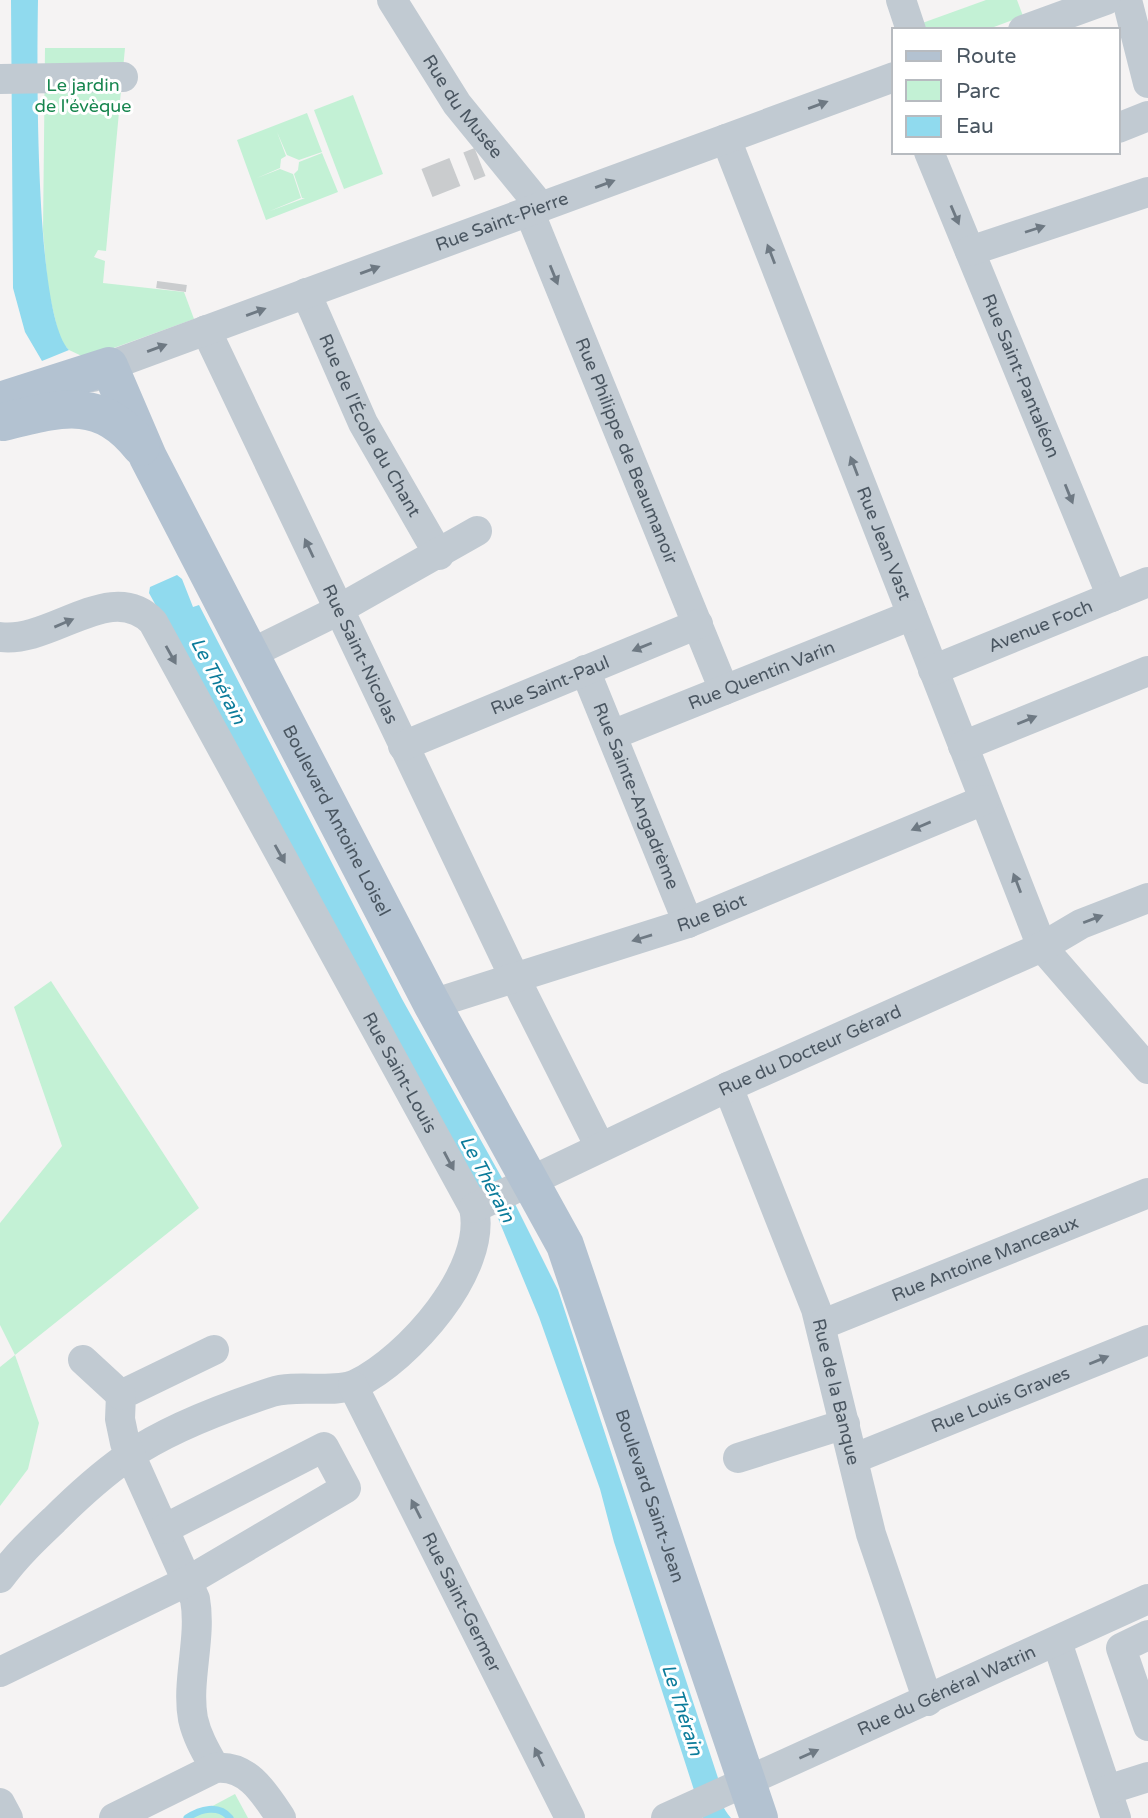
<svg xmlns="http://www.w3.org/2000/svg" width="1148" height="1818" viewBox="0 0 1148 1818" font-family="'Varela Round',sans-serif">
  <rect width="100%" height="100%" fill="#f5f3f3"/>
  <g fill="#c3f1d5">
    <path d="M986,0H1017L1023,16L986,30H916L914,26Z"/>
    <path d="M45,48H125L106,251L98,250L94,257L105,261L103,283L184,292L194,319L86,358L69,350L60,340L48,289L43,231Z"/>
    <path d="M353,95L383,174L344,189L314,110Z"/>
    <path d="M307,113L322,152L299,160L287,155L277,132L286,156L281,159L280,168L257,178L280,169L293,174L301,198L270,211L305,198H302L294,174L298,170L299,162L322,153L338,192L266,220L237,140Z"/>
    <path d="M51,981L199,1208L15,1355L39,1423L28,1469L0,1506V1367L15,1355L0,1325V1223L62,1146L14,1007Z"/>
    <path d="M235,1794L248,1818H190Z"/>
  </g>
  <g fill="#90daee">
    <path d="M11,0H38C37,60 34,315 69,350L42,361L25,332L13,288Z"/>
    <path d="M177,575L182,579L193,607L199,605L402,999L503,1180L558,1290L718,1778C716,1793 721,1806 731,1818H703L614,1542L600,1489L539,1317L495,1211L478,1190L149,593L150,587Z"/>
  </g>
  <g fill="none" stroke-linecap="round" stroke-linejoin="round">
    <path stroke="#90daee" stroke-width="7" d="M187,1818C200,1809 219,1804 230,1818"/>
    <g stroke="#caccce" stroke-width="30" stroke-dasharray="30 15" stroke-linecap="butt">
      <path d="M427,183L480,162"/>
      <path d="M171,290L172,283"/>
    </g>
    <g stroke="#c1cad2" stroke-width="30">
      <path id="s1" d="M392,0L457,104L541,207"/>
      <path d="M901,0L911,30"/>
      <path d="M1127,0L1148,83"/>
      <path d="M1023,30L1106,0"/>
      <path d="M0,79L123,77"/>
      <path d="M1118,128L1148,116"/>
      <path id="s2" d="M726,139L1042,947L1148,1069"/>
      <path id="s3" d="M929,152L1112,597"/>
      <path id="s4" d="M529,211L724,690"/>
      <path d="M970,251L1148,192"/>
      <path id="s5" d="M306,293L363,423L439,555"/>
      <path id="s6" d="M206,330L508,964L600,1147"/>
      <path id="s7" d="M93,377L109,366L894,77"/>
      <path id="s8" d="M0,637C52,644 111,578 153,622L474,1208C488,1270 408,1359 356,1384C335,1394 297,1384 272,1392C226,1407 166,1430 127,1457C100,1476 77,1497 54,1520C35,1538 16,1556 0,1578"/>
      <path d="M250,654L325,617L477,531"/>
      <path id="s9" d="M585,670L688,923"/>
      <path id="s10" d="M933,670L1148,582"/>
      <path id="s11" d="M612,735L912,615"/>
      <path id="s12" d="M403,746L698,624"/>
      <path d="M963,746L1148,671"/>
      <path id="s13" d="M432,1004L688,923L984,800"/>
      <path id="s14" d="M728,1087L816,1309L871,1534L928,1701"/>
      <path id="s15" d="M474,1208L728,1087L1042,947L1081,924L1148,898"/>
      <path id="s16" d="M821,1325L1148,1193"/>
      <path d="M214,1350L121,1395L120,1419L125,1443L195,1599C202,1638 186,1681 193,1719C197,1737 206,1752 215,1768"/>
      <path d="M83,1360L121,1395"/>
      <path id="s17" d="M353,1386L570,1818"/>
      <path d="M738,1458L845,1424"/>
      <path id="s18" d="M853,1459L1148,1340"/>
      <path d="M1148,1635L1121,1648L1148,1726"/>
      <path d="M1057,1642L1116,1818"/>
      <path d="M0,1672L188,1581L346,1488L324,1447L164,1529"/>
      <path d="M1107,1790L1148,1777"/>
      <path d="M0,1803L8,1818"/>
      <path d="M114,1818L215,1768C248,1764 265,1794 281,1818"/>
      <path id="s19" d="M666,1818L1148,1599"/>
    </g>
    <g stroke="#b3c2d1" stroke-width="38">
      <path id="s20" d="M0,401L109,366L148,457L250,654L432,1004L565,1245L759,1818"/>
      <path d="M3,422C60,408 100,395 141,447"/>
    </g>
  </g>
  <defs><path id="oneway-solid" d="M-6-.8H1V-3.2L6.5 0L1 3.2V.8H-6Z" transform="scale(1.75)"/></defs>
  <g fill="#6e7983">
    <use href="#oneway-solid" transform="translate(818 105) rotate(-20)"/>
    <use href="#oneway-solid" transform="translate(605 184) rotate(-20)"/>
    <use href="#oneway-solid" transform="translate(955 215) rotate(67)"/>
    <use href="#oneway-solid" transform="translate(1035 229) rotate(-18)"/>
    <use href="#oneway-solid" transform="translate(771 254) rotate(-111)"/>
    <use href="#oneway-solid" transform="translate(370 270) rotate(-20)"/>
    <use href="#oneway-solid" transform="translate(554 275) rotate(68)"/>
    <use href="#oneway-solid" transform="translate(256 312) rotate(-20)"/>
    <use href="#oneway-solid" transform="translate(157 348) rotate(-20)"/>
    <use href="#oneway-solid" transform="translate(854 466) rotate(-111)"/>
    <use href="#oneway-solid" transform="translate(1069 494) rotate(68)"/>
    <use href="#oneway-solid" transform="translate(309 548) rotate(-115)"/>
    <use href="#oneway-solid" transform="translate(64 623) rotate(-23)"/>
    <use href="#oneway-solid" transform="translate(642 647) rotate(158)"/>
    <use href="#oneway-solid" transform="translate(171 655) rotate(61)"/>
    <use href="#oneway-solid" transform="translate(1027 720) rotate(-22)"/>
    <use href="#oneway-solid" transform="translate(921 826) rotate(157)"/>
    <use href="#oneway-solid" transform="translate(280 854) rotate(61)"/>
    <use href="#oneway-solid" transform="translate(1017 883) rotate(-111)"/>
    <use href="#oneway-solid" transform="translate(1093 919) rotate(-21)"/>
    <use href="#oneway-solid" transform="translate(642 938) rotate(163)"/>
    <use href="#oneway-solid" transform="translate(449 1161) rotate(62)"/>
    <use href="#oneway-solid" transform="translate(1099 1360) rotate(-22)"/>
    <use href="#oneway-solid" transform="translate(416 1509) rotate(-117)"/>
    <use href="#oneway-solid" transform="translate(809 1754) rotate(-24)"/>
    <use href="#oneway-solid" transform="translate(539 1757) rotate(-116)"/>
  </g>
  <g text-anchor="middle" dominant-baseline="central" stroke-width="6" stroke-linejoin="round" paint-order="stroke">
    <g font-size="18" fill="#17864f" stroke="#fff">
      <text x="83" y="85">Le jardin<tspan x="83" dy="21">de l'évèque</tspan></text>
    </g>
    <g font-size="18" fill="#4a5661" stroke="#fff">
      <text stroke="none"><textPath href="#s1" startOffset="128">Rue du Musée</textPath></text>
      <text stroke="none"><textPath href="#s7" startOffset="438">Rue Saint-Pierre</textPath></text>
      <text stroke="none"><textPath href="#s3" startOffset="242">Rue Saint-Pantaléon</textPath></text>
      <text stroke="none"><textPath href="#s5" startOffset="147">Rue de l'École du Chant</textPath></text>
      <text stroke="none"><textPath href="#s4" startOffset="259">Rue Philippe de Beaumanoir</textPath></text>
      <text stroke="none"><textPath href="#s2" startOffset="434">Rue Jean Vast</textPath></text>
      <text stroke="none"><textPath href="#s10" startOffset="116">Avenue Foch</textPath></text>
      <text stroke="none"><textPath href="#s6" startOffset="359">Rue Saint-Nicolas</textPath></text>
      <text stroke="none"><textPath href="#s11" startOffset="161">Rue Quentin Varin</textPath></text>
      <text stroke="none"><textPath href="#s12" startOffset="159">Rue Saint-Paul</textPath></text>
      <text stroke="none"><textPath href="#s9" startOffset="136">Rue Sainte-Angadrème</textPath></text>
      <text stroke="none"><textPath href="#s20" startOffset="623">Boulevard Antoine Loisel</textPath></text>
      <text stroke="none"><textPath href="#s13" startOffset="294">Rue Biot</textPath></text>
      <text stroke="none"><textPath href="#s15" startOffset="371">Rue du Docteur Gérard</textPath></text>
      <text stroke="none"><textPath href="#s8" startOffset="676">Rue Saint-Louis</textPath></text>
      <text stroke="none"><textPath href="#s16" startOffset="177">Rue Antoine Manceaux</textPath></text>
      <text stroke="none"><textPath href="#s14" startOffset="324">Rue de la Banque</textPath></text>
      <text stroke="none"><textPath href="#s18" startOffset="159">Rue Louis Graves</textPath></text>
      <text stroke="none"><textPath href="#s20" startOffset="1370">Boulevard Saint-Jean</textPath></text>
      <text stroke="none"><textPath href="#s17" startOffset="242">Rue Saint-Germer</textPath></text>
      <text stroke="none"><textPath href="#s19" startOffset="308">Rue du Général Watrin</textPath></text>
    </g>
    <g font-size="19" font-style="italic" fill="#0c7c9b" stroke="#fff">
      <text transform="translate(218 681) rotate(62)">Le Thérain</text>
      <text transform="translate(487 1179) rotate(62)">Le Thérain</text>
      <text transform="translate(682 1710) rotate(72)">Le Thérain</text>
    </g>
  </g>
  <rect x="892" y="28" width="228" height="126" fill="#ffffff" stroke="#b7bbc0" stroke-width="2"/>
  <rect x="906" y="51" width="35" height="10" fill="#b3c2d1" stroke="#b7bbc0" stroke-width="2"/>
  <text x="956" y="63" font-size="21" fill="#4a5661">Route</text>
  <rect x="906" y="80" width="35" height="21" fill="#c3f1d5" stroke="#b7bbc0" stroke-width="2"/>
  <text x="956" y="98" font-size="21" fill="#4a5661">Parc</text>
  <rect x="906" y="116" width="35" height="21" fill="#90daee" stroke="#b7bbc0" stroke-width="2"/>
  <text x="956" y="133" font-size="21" fill="#4a5661">Eau</text>
</svg>
